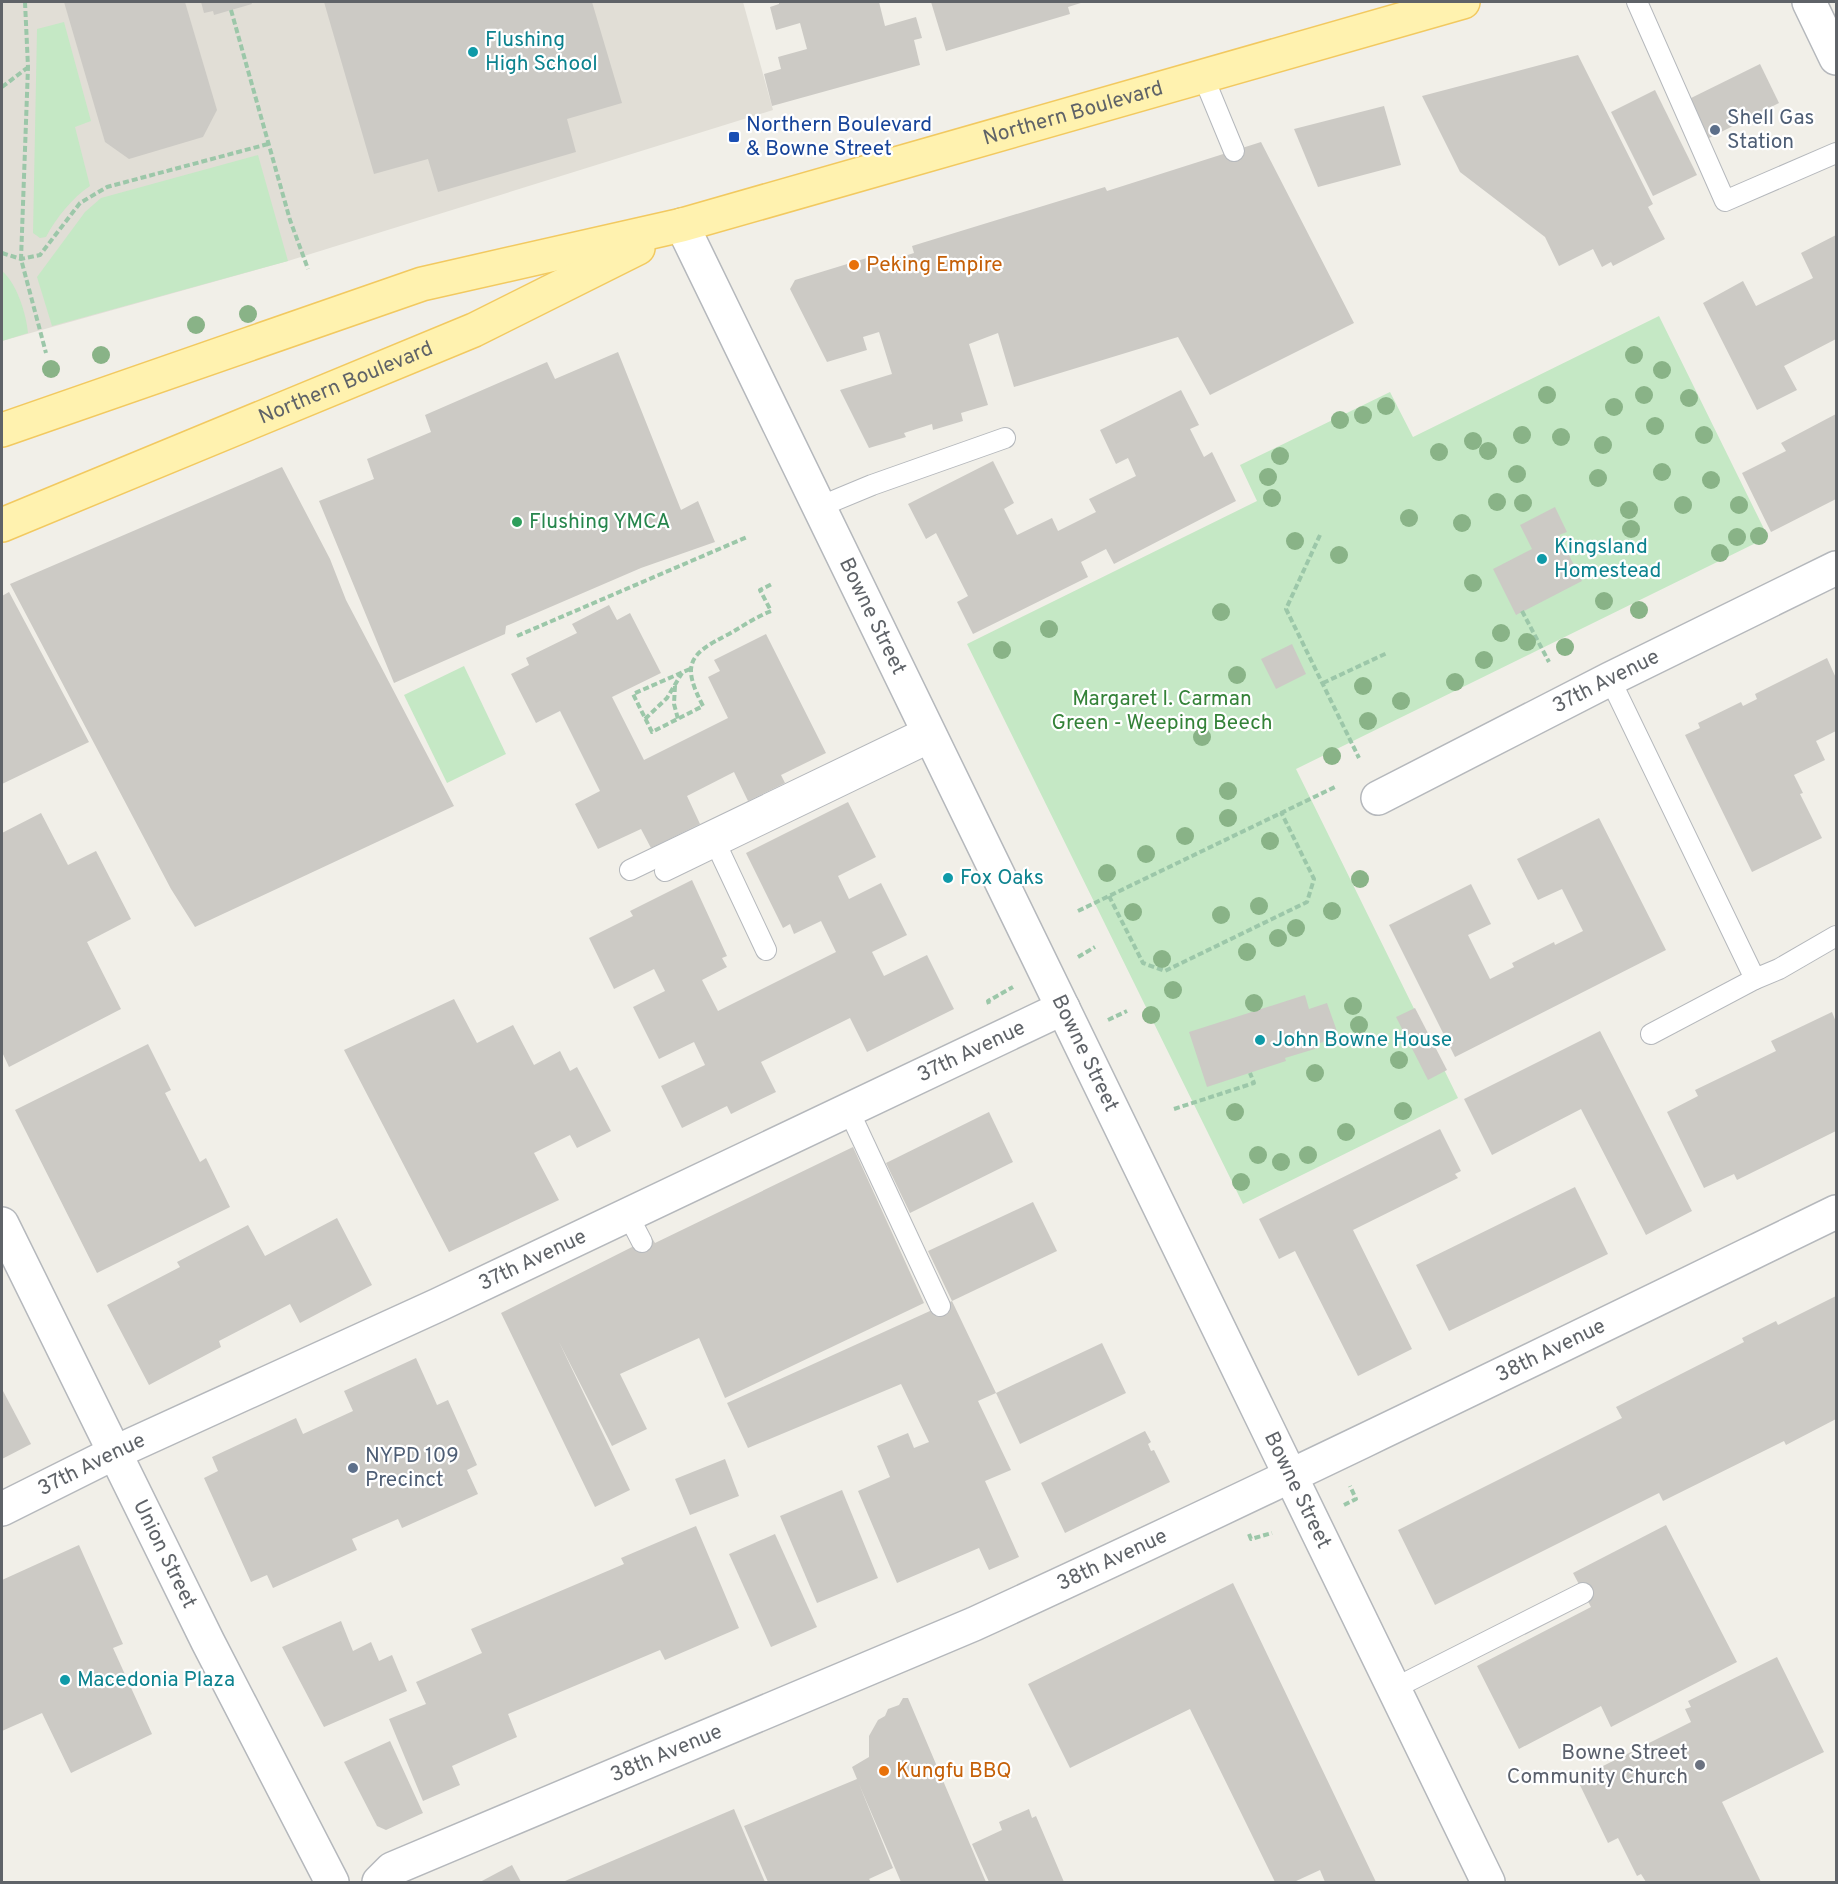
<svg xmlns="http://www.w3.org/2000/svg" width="1838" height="1884" viewBox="0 0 1838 1884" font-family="Overpass,sans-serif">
  <rect width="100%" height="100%" fill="#f1efe8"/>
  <path fill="#e1ded6" d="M2,2H743L773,110L288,261L2,341Z"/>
  <g fill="#c5e8c5">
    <path d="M64,22L91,121L75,127L90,186C72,198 56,218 46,237L40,238L33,233L37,29Z"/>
    <path d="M258,155L288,261L52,326L37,277L85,212L101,198Z"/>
    <path d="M2,271C17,284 26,313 28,333L2,341Z"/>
    <path d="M1659,316L1768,537L1296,769L1458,1098L1243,1204L967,644L1257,501L1240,465L1390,392L1413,437Z"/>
    <path d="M464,666L506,754L447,783L404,695Z"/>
  </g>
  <g fill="#cccac5">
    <path d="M64,2H185L217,110L203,137L129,159L105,142Z"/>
    <path d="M201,2H251L252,4L214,15L213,11L204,13Z"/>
    <path d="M324,2H592L622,103L567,119L576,152L438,192L428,159L374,174Z"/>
    <path d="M779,2H879L885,26L916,17L922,38L914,40L920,65L772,106L764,74L781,69L778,57L807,49L800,23L776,30L770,7L779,4Z"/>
    <path d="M931,2H1084L1068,7L1070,14L946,51Z"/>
    <path d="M1578,55L1653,204L1648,207L1665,239L1613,266L1611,262L1602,267L1593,249L1559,266L1545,237L1460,172L1422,96Z"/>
    <path d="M1760,64L1779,103L1707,139L1687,100Z"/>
    <path d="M1655,90L1697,175L1653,196L1611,112Z"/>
    <path d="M1384,106L1401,165L1318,187L1294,129Z"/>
    <path d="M1261,142L1354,323L1210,395L1178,337L1014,387L998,333L969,344L988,405L961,413L963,421L933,430L932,424L904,433L906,437L869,448L840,390L892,374L879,332L863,337L867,350L827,362L790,289L795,280L870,257L873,266L914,253L912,246L1105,187L1107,191Z"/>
    <path d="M1836,235V339L1784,366L1797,390L1757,410L1703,303L1743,281L1756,306L1813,278L1801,253Z"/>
    <path d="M618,352L681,510L698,501L715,542L641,568L506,626L505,634L394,683L319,501L374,479L367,459L431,432L425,415L547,362L555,379Z"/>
    <path d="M1181,390L1199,425L1190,429L1204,457L1212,452L1236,501L1114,564L1106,549L1081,562L1088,577L973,634L957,602L968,596L936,533L926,539L908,504L993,461L1014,503L1004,509L1017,535L1052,518L1058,531L1096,512L1089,499L1136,476L1128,458L1116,464L1100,430Z"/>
    <path d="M1836,414V499L1771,532L1742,473L1786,451L1781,443Z"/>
    <path d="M282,467L330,559L346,600L454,806L195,927L171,889L10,584Z"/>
    <path d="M1555,507L1567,532L1559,535L1582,581L1516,615L1493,569L1532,549L1520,525Z"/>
    <path d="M9,592L89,742L2,784V596Z"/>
    <path d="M609,605L617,620L630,613L661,673L612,697L644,760L728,718L708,677L720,671L714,660L766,634L826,753L781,775L785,783L748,801L734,772L687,796L700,824L651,848L641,829L598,849L575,804L600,791L560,711L536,723L511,674L529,665L526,658L577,633L572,624Z"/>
    <path d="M1292,644L1306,674L1276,689L1261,659Z"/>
    <path d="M1827,658L1836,678V731L1816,741L1825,760L1794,775L1803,793L1800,794L1822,838L1752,872L1685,735L1700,728L1698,723L1741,702L1743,706L1757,699L1755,694Z"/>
    <path d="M848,802L876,857L838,876L849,899L881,883L907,935L872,952L884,976L927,955L954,1009L867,1052L850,1018L761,1062L776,1092L731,1114L727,1106L682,1128L661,1086L705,1065L694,1042L659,1059L633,1007L665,991L654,969L614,989L589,938L633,916L630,911L692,880L727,956L722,958L727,967L702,980L718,1011L836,952L821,921L794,934L790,924L783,928L746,853Z"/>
    <path d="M41,813L68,865L96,851L131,919L87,942L121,1009L9,1067L2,1052V833Z"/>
    <path d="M1599,818L1666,950L1455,1057L1389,925L1471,884L1491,924L1468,935L1490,979L1514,967L1512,963L1554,942L1555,945L1583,931L1562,889L1538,900L1517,859Z"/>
    <path d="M1305,995L1309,1009L1327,1003L1339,1037L1317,1044L1318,1048L1285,1058L1286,1061L1207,1087L1189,1032Z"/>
    <path d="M454,999L477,1043L513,1025L534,1065L560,1051L570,1071L577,1067L611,1131L577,1148L570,1135L534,1153L559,1200L449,1252L344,1050Z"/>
    <path d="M1415,1008L1447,1070L1428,1080L1396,1017Z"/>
    <path d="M1832,1012L1836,1022V1131L1737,1180L1734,1174L1704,1188L1667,1112L1698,1096L1695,1090L1776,1051L1771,1041Z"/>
    <path d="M1600,1031L1692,1211L1646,1235L1581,1109L1492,1155L1464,1099Z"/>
    <path d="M148,1044L171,1090L165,1093L200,1162L206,1158L230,1207L97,1273L15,1110Z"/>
    <path d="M989,1112L1013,1162L910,1213L886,1163Z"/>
    <path d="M1440,1129L1461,1171L1455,1174L1458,1178L1353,1230L1412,1349L1358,1376L1295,1251L1279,1259L1259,1219Z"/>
    <path d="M853,1147L924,1303L725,1398L699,1338L620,1374L647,1429L612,1446L559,1342L630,1490L595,1507L501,1313L642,1242L652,1238L655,1243Z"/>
    <path d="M1575,1187L1608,1254L1449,1331L1416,1265Z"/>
    <path d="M1033,1202L1057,1251L952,1301L928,1251Z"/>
    <path d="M337,1218L372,1285L300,1323L290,1304L219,1341L221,1347L149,1385L107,1305L180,1267L177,1262L248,1225L265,1256Z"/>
    <path d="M1836,1296V1419L1786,1445L1784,1441L1663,1501L1659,1493L1435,1605L1398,1530L1622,1418L1616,1407L1744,1342L1742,1338L1776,1321L1778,1325Z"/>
    <path d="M952,1301L996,1393L978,1401L1011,1470L985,1481L1019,1557L989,1570L979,1548L897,1583L858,1491L890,1477L877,1446L908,1433L914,1448L929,1442L901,1384L748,1448L727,1403Z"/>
    <path d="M1102,1343L1126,1393L1020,1444L996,1393Z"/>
    <path d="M416,1358L437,1405L448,1400L477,1465L467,1470L478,1494L402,1528L398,1519L352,1539L357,1550L273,1588L267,1575L251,1582L204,1478L218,1471L212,1457L296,1418L303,1434L353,1411L344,1391Z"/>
    <path d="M2,1389L31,1444L2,1459Z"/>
    <path d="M1145,1431L1151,1442L1148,1444L1151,1451L1154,1450L1170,1482L1065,1533L1041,1483Z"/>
    <path d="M725,1459L739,1496L690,1515L675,1479Z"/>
    <path d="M842,1490L878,1578L817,1603L780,1516Z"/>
    <path d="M1666,1525L1737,1662L1611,1727L1601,1706L1519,1749L1477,1666L1591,1607L1573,1573Z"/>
    <path d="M696,1526L739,1628L665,1660L660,1650L508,1714L517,1737L452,1766L460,1785L423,1801L389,1719L426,1704L416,1682L482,1653L471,1629L624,1564L621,1558Z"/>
    <path d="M775,1534L817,1627L771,1647L729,1554Z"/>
    <path d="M79,1545L123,1644L113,1648L152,1734L71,1773L42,1713L2,1731V1580Z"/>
    <path d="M1233,1583L1376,1882H1325L1320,1870L1294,1882H1275L1190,1709L1070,1768L1028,1684Z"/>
    <path d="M341,1621L353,1651L371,1642L379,1661L392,1655L407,1691L324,1727L282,1647Z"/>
    <path d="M1777,1657L1824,1752L1722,1802L1761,1882H1646L1641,1874L1637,1876L1618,1838L1608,1843L1577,1779L1691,1722L1685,1709L1691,1707L1688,1701Z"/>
    <path d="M903,1698H908L986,1882H901L859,1784L893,1868L869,1879L871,1882H768L744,1826L857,1779L852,1767L869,1757V1736L878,1720L885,1716L888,1709L899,1705Z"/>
    <path d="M390,1741L423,1813L386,1830L377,1826L344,1762Z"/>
    <path d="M734,1809L765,1882H566L565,1881Z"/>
    <path d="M1029,1809L1032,1818L1036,1816L1064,1882H989L972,1844L1002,1830L999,1822Z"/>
    <path d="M512,1865L521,1882H480Z"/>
  </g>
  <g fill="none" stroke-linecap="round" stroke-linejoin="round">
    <defs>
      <g id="service">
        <path d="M1637,2L1725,201L1836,153"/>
        <path d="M1203,76L1234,151"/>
        <path d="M819,507L872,485L1005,438"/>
        <path d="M1610,679L1755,979L1779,969L1836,936"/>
        <path d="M717,846L766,950"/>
        <path d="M630,870L927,727"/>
        <path d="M665,871L934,741"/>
        <path d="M1651,1034L1755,979"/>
        <path d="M849,1111L940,1306"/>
        <path d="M628,1215L642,1242"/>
        <path d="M1393,1689L1583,1593"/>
      </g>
      <g id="minor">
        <path id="s1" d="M1378,798L1610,679L1836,568"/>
        <path id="s2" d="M2,1509L116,1452L438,1305L1063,1008"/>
        <path id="s3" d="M379,1882L392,1869L974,1624C1264,1491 1550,1351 1836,1212"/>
      </g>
      <g id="tertiary">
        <path d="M1809,2L1836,58"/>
        <path id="s4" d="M682,225L1488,1882"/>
        <path id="s5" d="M2,1224L208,1642L332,1882"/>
      </g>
      <g id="primary">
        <path id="s6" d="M2,430L422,284L682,225L1463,2"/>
        <path id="s7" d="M2,525L474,330L638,248"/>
      </g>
    </defs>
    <use href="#service" stroke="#b5b8bc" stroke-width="22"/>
    <use href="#minor" stroke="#b5b8bc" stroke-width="36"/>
    <use href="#tertiary" stroke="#b5b8bc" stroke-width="36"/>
    <use href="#primary" stroke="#f2c960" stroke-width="36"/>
    <g stroke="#9cc7a9" stroke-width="4" stroke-dasharray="6 3" stroke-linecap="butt">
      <path d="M25,2L28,67L21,259L46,353"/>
      <path d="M231,10L290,220L308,269"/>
      <path d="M2,87L27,68"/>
      <path d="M2,253L21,259L40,255L80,203L107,187L268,144"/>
      <path d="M1320,535L1286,609L1359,758"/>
      <path d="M1522,611L1549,662"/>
      <path d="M517,636L747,537"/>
      <path d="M690,669L633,694L652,732L703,706C681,664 689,654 729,634C743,626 756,617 771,611L760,590L772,584"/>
      <path d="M1323,683L1387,653"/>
      <path d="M675,686L674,704L678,719"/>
      <path d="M645,719L667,698L682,673"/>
      <path d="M1109,896L1143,963L1165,971L1307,902L1314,879L1281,812"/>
      <path d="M1078,911L1337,786"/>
      <path d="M1078,957L1095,947"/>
      <path d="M989,1004L988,1001L1013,987"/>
      <path d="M1108,1020L1127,1011"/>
      <path d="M1174,1109L1254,1083L1250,1073"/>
      <path d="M1344,1505L1356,1499L1350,1486"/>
      <path d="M1249,1534L1251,1539L1272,1533"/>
    </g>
    <use href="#service" stroke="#fff" stroke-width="20"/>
    <use href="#minor" stroke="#fff" stroke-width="33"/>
    <use href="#tertiary" stroke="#fff" stroke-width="33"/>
    <use href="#primary" stroke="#fff2af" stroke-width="33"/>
  </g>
  <g fill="#89b387">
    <circle cx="248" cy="314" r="9"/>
    <circle cx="196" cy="325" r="9"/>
    <circle cx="101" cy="355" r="9"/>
    <circle cx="1634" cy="355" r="9"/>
    <circle cx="51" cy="369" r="9"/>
    <circle cx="1662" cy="370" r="9"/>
    <circle cx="1547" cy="395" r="9"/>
    <circle cx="1644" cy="395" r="9"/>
    <circle cx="1689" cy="398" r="9"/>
    <circle cx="1386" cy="406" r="9"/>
    <circle cx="1614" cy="407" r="9"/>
    <circle cx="1363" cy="415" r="9"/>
    <circle cx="1340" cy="420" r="9"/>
    <circle cx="1655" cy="426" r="9"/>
    <circle cx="1522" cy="435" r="9"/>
    <circle cx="1704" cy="435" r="9"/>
    <circle cx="1561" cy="437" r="9"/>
    <circle cx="1473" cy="441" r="9"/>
    <circle cx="1603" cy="445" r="9"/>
    <circle cx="1488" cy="451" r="9"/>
    <circle cx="1439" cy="452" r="9"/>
    <circle cx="1280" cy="456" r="9"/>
    <circle cx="1662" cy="472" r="9"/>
    <circle cx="1517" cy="474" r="9"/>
    <circle cx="1268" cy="477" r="9"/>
    <circle cx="1598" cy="478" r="9"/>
    <circle cx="1711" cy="480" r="9"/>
    <circle cx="1272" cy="498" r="9"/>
    <circle cx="1497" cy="502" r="9"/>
    <circle cx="1523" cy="503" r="9"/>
    <circle cx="1683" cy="505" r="9"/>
    <circle cx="1739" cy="505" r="9"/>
    <circle cx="1629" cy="510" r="9"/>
    <circle cx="1409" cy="518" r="9"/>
    <circle cx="1462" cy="523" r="9"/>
    <circle cx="1631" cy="529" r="9"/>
    <circle cx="1759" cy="536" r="9"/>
    <circle cx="1737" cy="537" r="9"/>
    <circle cx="1295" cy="541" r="9"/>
    <circle cx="1720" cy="553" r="9"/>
    <circle cx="1339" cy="555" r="9"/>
    <circle cx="1473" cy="583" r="9"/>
    <circle cx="1604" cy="601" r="9"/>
    <circle cx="1639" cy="610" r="9"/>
    <circle cx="1221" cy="612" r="9"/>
    <circle cx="1049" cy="629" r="9"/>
    <circle cx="1501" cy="633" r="9"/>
    <circle cx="1527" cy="642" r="9"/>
    <circle cx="1565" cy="647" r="9"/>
    <circle cx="1002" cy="650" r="9"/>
    <circle cx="1484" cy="660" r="9"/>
    <circle cx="1237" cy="675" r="9"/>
    <circle cx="1455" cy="682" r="9"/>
    <circle cx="1363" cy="686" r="9"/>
    <circle cx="1401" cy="701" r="9"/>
    <circle cx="1368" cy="721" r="9"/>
    <circle cx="1202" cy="737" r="9"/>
    <circle cx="1332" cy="756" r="9"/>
    <circle cx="1228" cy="791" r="9"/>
    <circle cx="1228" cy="818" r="9"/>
    <circle cx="1185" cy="836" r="9"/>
    <circle cx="1270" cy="841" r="9"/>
    <circle cx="1146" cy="854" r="9"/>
    <circle cx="1107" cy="873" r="9"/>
    <circle cx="1360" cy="879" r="9"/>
    <circle cx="1259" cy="906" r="9"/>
    <circle cx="1332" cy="911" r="9"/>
    <circle cx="1133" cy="912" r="9"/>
    <circle cx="1221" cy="915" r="9"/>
    <circle cx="1296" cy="928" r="9"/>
    <circle cx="1278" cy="938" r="9"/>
    <circle cx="1247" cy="952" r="9"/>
    <circle cx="1162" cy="959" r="9"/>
    <circle cx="1173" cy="990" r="9"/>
    <circle cx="1254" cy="1003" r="9"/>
    <circle cx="1353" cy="1006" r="9"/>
    <circle cx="1151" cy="1015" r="9"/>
    <circle cx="1359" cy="1025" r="9"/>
    <circle cx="1399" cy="1060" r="9"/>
    <circle cx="1315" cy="1073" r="9"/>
    <circle cx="1403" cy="1111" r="9"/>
    <circle cx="1235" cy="1112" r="9"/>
    <circle cx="1346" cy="1132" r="9"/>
    <circle cx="1258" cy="1155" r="9"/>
    <circle cx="1308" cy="1155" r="9"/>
    <circle cx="1281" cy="1162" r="9"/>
    <circle cx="1241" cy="1182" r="9"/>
  </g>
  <g fill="#0f9aa8" stroke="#fff" stroke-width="2">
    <circle cx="473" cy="52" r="6"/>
    <circle cx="1542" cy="559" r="6"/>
    <circle cx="948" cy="878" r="6"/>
    <circle cx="1260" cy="1040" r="6"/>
    <circle cx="65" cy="1680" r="6"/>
  </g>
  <g fill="#5c6f8a" stroke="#fff" stroke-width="2">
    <circle cx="1715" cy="130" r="6"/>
    <circle cx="353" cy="1468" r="6"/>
  </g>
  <rect fill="#1a4fb4" stroke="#fff" stroke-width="2" x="728" y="131" width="12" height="12" rx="3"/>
  <g fill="#e8710a" stroke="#fff" stroke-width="2">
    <circle cx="854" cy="265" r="6"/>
    <circle cx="884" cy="1771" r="6"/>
  </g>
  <circle fill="#2e9e5b" stroke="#fff" stroke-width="2" cx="517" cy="522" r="6"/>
  <circle fill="#6b7280" stroke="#fff" stroke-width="2" cx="1700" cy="1765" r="6"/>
  <g text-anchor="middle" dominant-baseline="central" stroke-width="4.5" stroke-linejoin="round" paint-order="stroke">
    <g font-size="21" fill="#0d838f" stroke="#fff" text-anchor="start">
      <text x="485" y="40">Flushing<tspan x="485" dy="24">High School</tspan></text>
      <text x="1554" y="547">Kingsland<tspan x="1554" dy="24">Homestead</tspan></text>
      <text x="960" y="878">Fox Oaks</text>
      <text x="1272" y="1040">John Bowne House</text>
      <text x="77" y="1680">Macedonia Plaza</text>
    </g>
    <g font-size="21" fill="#5f6368" stroke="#fff">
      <text stroke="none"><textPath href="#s6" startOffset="1118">Northern Boulevard</textPath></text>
      <text stroke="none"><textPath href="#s7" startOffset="372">Northern Boulevard</textPath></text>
      <text stroke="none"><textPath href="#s4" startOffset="435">Bowne Street</textPath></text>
      <text stroke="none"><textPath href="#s1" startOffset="256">37th Avenue</textPath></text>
      <text stroke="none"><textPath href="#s2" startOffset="1072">37th Avenue</textPath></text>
      <text stroke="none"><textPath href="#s4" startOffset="921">Bowne Street</textPath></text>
      <text stroke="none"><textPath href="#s2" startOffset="586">37th Avenue</textPath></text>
      <text stroke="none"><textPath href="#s3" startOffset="1288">38th Avenue</textPath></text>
      <text stroke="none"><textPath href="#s2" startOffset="100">37th Avenue</textPath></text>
      <text stroke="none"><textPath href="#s4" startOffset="1407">Bowne Street</textPath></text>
      <text stroke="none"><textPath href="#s5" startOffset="368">Union Street</textPath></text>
      <text stroke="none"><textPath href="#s3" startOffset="802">38th Avenue</textPath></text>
      <text stroke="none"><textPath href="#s3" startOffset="316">38th Avenue</textPath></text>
    </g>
    <g font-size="21" fill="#4e5e75" stroke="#fff" text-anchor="start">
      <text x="1727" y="118">Shell Gas<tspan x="1727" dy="24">Station</tspan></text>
      <text x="365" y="1456">NYPD 109<tspan x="365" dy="24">Precinct</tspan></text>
    </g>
    <g font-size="21" fill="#164399" stroke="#fff" text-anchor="start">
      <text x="746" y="125">Northern Boulevard<tspan x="746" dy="24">&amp; Bowne Street</tspan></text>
    </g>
    <g font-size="21" fill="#c56008" stroke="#fff" text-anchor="start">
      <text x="866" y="265">Peking Empire</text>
      <text x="896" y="1771">Kungfu BBQ</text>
    </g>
    <g font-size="21" fill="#27864d" stroke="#fff" text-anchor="start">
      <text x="529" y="522">Flushing YMCA</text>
    </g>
    <g font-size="21" fill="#348238" stroke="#fff">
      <text x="1162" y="699">Margaret I. Carman<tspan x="1162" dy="24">Green - Weeping Beech</tspan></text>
    </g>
    <g font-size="21" fill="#5b616d" stroke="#fff" text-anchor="end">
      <text x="1688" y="1753">Bowne Street<tspan x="1688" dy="24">Community Church</tspan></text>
    </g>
  </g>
  <rect width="1838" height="1884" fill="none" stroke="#5f6368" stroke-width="6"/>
</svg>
